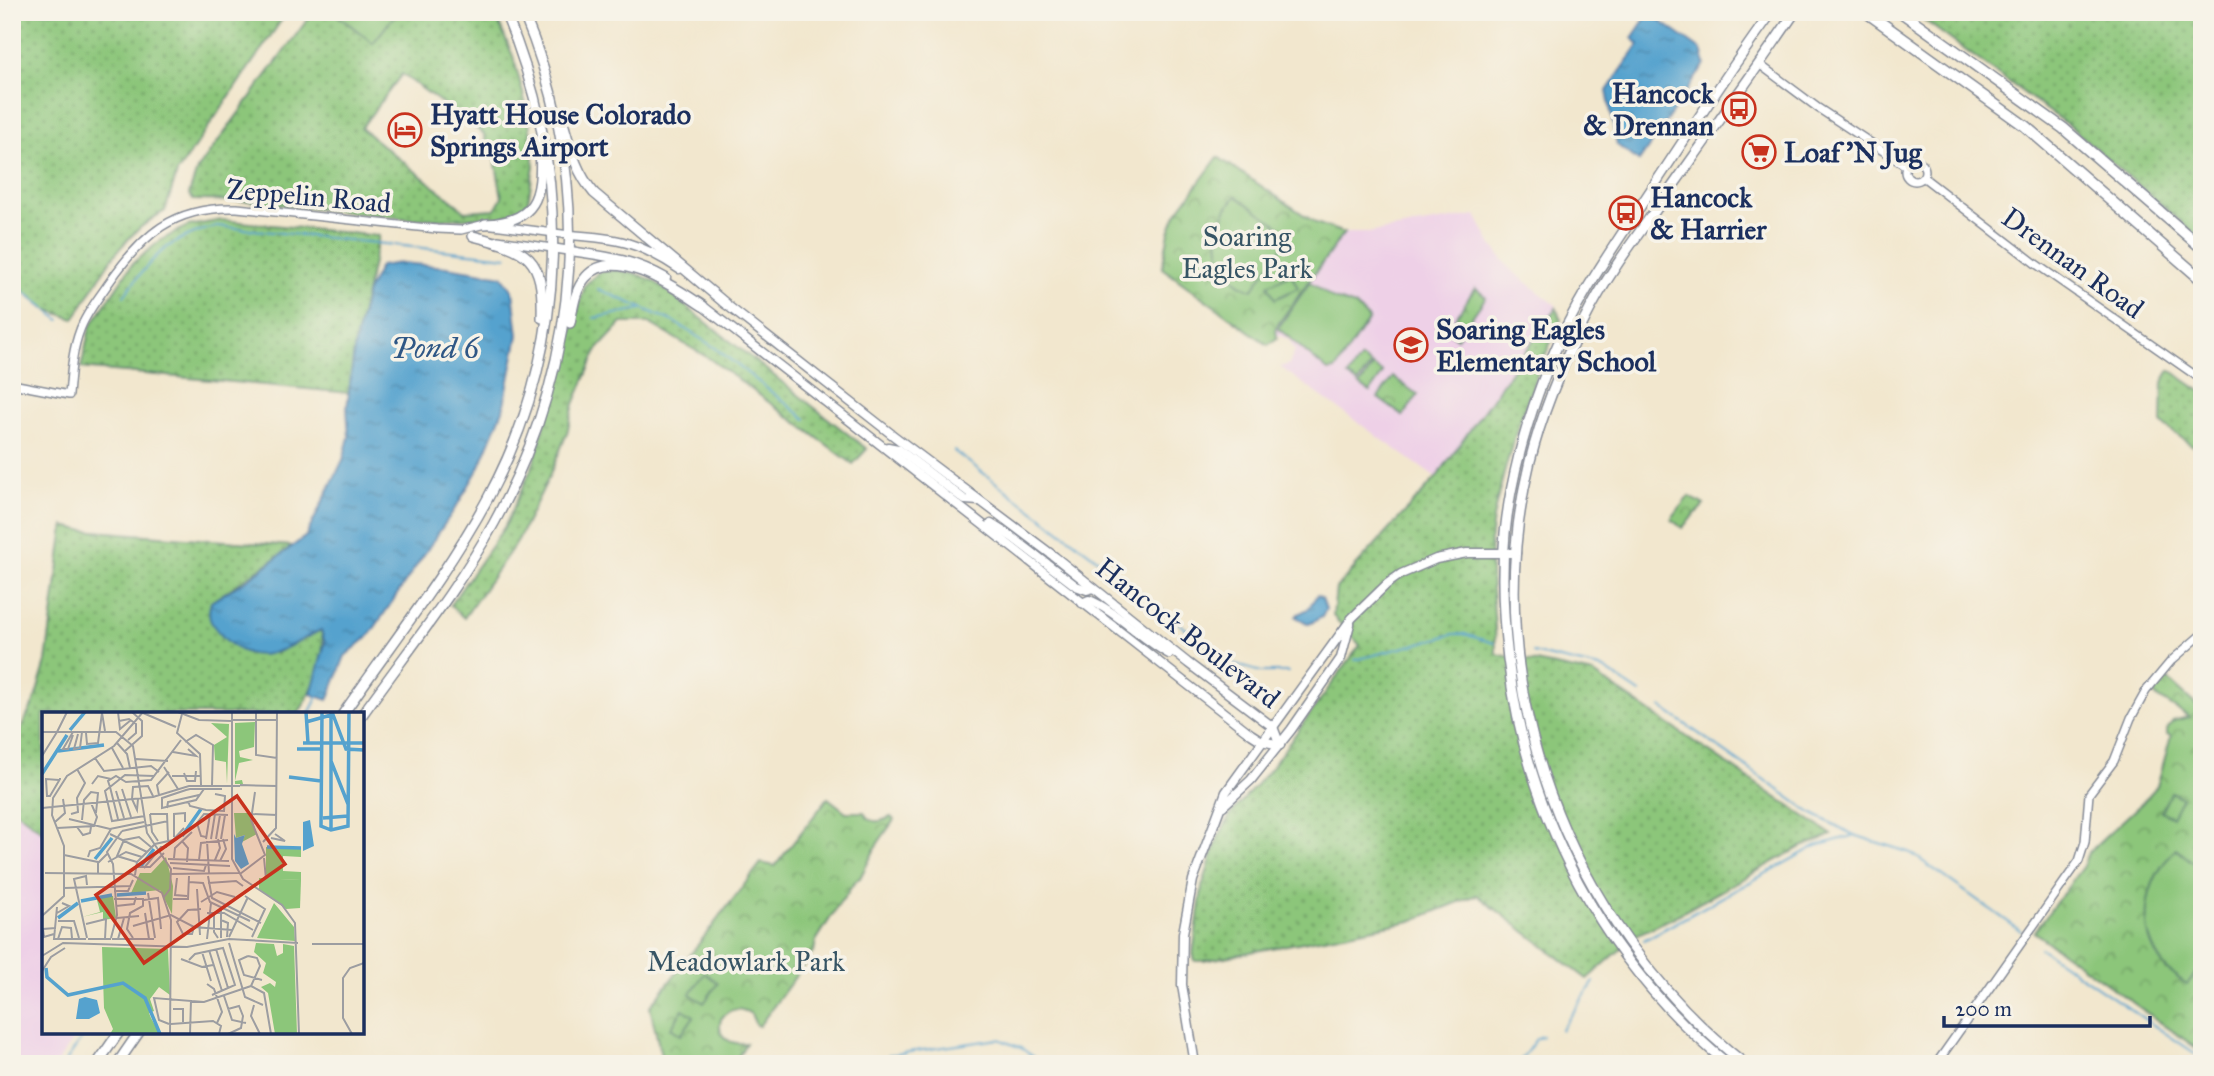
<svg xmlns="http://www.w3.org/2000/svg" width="2214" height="1076" viewBox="0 0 2214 1076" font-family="'IM FELL Great Primer',serif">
  <defs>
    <pattern id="grass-dots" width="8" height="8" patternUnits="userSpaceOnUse" patternTransform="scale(1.75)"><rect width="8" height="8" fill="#8cc67a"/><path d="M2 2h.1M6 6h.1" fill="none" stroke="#72a167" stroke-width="1.8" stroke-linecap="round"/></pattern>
    <pattern id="park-crowns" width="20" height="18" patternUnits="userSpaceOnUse" patternTransform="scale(1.75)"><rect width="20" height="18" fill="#8cc67a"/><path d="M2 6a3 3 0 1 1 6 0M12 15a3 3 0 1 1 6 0" fill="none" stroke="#72a167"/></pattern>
    <pattern id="water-ripples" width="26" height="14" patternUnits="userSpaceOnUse" patternTransform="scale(1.75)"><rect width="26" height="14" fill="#55a2ce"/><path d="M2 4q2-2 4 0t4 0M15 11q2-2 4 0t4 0" fill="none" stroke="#4684aa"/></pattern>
  </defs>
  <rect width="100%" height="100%" fill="#f7f3e8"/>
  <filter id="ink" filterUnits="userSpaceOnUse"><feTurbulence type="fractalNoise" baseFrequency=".0143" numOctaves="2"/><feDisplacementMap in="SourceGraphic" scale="14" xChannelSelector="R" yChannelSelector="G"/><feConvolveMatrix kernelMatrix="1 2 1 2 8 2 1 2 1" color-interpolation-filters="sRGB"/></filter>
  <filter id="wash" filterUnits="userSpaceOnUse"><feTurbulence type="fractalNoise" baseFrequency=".00686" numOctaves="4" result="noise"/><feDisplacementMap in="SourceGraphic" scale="28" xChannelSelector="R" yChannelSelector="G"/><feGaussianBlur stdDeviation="1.57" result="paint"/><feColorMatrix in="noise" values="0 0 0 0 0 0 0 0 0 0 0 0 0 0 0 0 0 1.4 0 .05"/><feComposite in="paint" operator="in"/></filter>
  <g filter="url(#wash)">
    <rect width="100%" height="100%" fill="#f2e7ce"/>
    <g fill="#eed0e7">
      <path d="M1476,215L1492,245L1510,269L1557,306L1436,478L1280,367L1289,364L1295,351L1289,340L1276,334V328L1344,233H1368Z"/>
      <path d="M12,808L44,832V1032H78L56,1064H12Z"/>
    </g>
    <g fill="url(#grass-dots)" stroke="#547a6c" stroke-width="2" fill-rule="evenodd">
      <path d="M23,12H287L177,173L165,211C119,235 101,277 74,319L46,309L12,282V27Z"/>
      <path d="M313,12H334L373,42L397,12H494L513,56L528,112L534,166L528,201L524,208L500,218L410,219L248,201L193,200L189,194L197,170ZM402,74L484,134L489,153L495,159L502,197L495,209L465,211L361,128Z"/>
      <path d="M1913,12H2202V240L2072,128Z"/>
      <path d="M222,220L379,236L355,342L349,393L81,368L90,327L133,263L161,240L188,226Z"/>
      <path d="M614,270L634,273L654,281L867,449L853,464L710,359L649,323H622L597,350L574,404L567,433L549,477L518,540L464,618L450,605L505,526L533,465L585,285L599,272Z"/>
      <path d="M1556,308L1561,320C1537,371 1517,423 1503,477C1498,496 1492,516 1491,535C1488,575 1496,614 1496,654L1594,674L1832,835L1799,848L1670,919L1638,934L1587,979L1477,895L1411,921L1204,961H1195L1193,954L1202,887L1218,838L1231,814L1270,769L1360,645L1333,616L1336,588L1436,478Z"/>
      <path d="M2170,370L2202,392V461L2200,451L2162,424L2163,382Z"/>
      <path d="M64,526L81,530L293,546L211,602L276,653L321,630C328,657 313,691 298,714H44V832L12,808V747L34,702L46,662Z"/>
    </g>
    <g fill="url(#park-crowns)" stroke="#547a6c" stroke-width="2">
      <path d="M1218,157L1316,223L1344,233L1276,327L1277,338L1268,345L1162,268L1169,232L1176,214Z"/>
      <path d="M1475,288L1486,297L1457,338L1447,331Z"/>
      <path d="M1393,377L1418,395L1403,416L1378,398Z"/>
      <path d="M1689,496L1704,505L1682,528L1671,519Z"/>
      <path d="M2166,678L2197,706L2199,707L2202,703V1052L2034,932L2083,866L2088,853L2142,803L2157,786L2171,736L2167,734V729L2173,721L2189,717L2153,694Z"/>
      <path d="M828,798L846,812H864C869,825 881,822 891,817L894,820L878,843L860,878C851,882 849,895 841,901L816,941L814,951L759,1026L756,1025L751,1014C740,1007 729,1008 721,1019C716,1037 730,1045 746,1043L734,1064H663L650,1007L761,863L775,866Z"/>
    </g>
    <g fill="#8cc67a" stroke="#547a6c" stroke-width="2">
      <path d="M334,12H397L373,43Z"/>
      <path d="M1236,196L1288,232L1289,237L1252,290C1211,275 1210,224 1236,196Z"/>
      <path d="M1291,274L1298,288L1275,299L1268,285Z"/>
      <path d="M1310,282L1334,299L1355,306L1369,319L1335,370L1328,371L1278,328Z"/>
      <path d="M1361,358L1371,365L1358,383L1348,376Z"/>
      <path d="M1373,366L1383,373L1370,392L1360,385Z"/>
      <path d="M2171,792L2182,798L2172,817L2161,811Z"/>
      <path d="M2176,849L2202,869V967L2187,984C2180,979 2171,974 2165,967C2135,930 2144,881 2176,849Z"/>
      <path d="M705,973L718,983L704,1003L690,994Z"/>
      <path d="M683,1009L694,1016L681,1035L671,1028Z"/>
    </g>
    <g fill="url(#water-ripples)" stroke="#386896" stroke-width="2">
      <path d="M1649,13L1701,50L1705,64L1639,161L1617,145L1607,91L1639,44L1632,38Z"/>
      <path d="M401,263L447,267L502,276L513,291L518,335L503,410L480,466L458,504L369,636L345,656L328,700L311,694L325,643L321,630C285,647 257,673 222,636C211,624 206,618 211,602L250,578L306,536L343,460L349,437L347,408L355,342L367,292L380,266Z"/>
      <path d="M1317,595L1322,598L1326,609L1322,617L1309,624L1296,617L1298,614L1308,609Z"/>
    </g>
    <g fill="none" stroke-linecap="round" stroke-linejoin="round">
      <g stroke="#55a2ce" stroke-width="2">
        <path d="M12,282L60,320"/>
        <path d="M598,289L674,322L714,347L806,419"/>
        <path d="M124,296C152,256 169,238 217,226L507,257"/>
        <path d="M594,318L641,309"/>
        <path d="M954,451L1100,561"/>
        <path d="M1125,580L1229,663L1261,672H1288"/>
        <path d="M1533,653L1604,669L1640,693"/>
        <path d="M1355,660L1454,634H1464L1494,643"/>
        <path d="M1661,707L1813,814L1854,835L1911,853L2021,931"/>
        <path d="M309,714L318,696"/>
        <path d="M1644,940L1816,846L1852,836"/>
        <path d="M2040,948L2202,1058"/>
        <path d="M1561,1030L1594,982"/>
        <path d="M888,1055L999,1039L1021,1048L1044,1064"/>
        <path d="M64,1064L86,1032"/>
        <path d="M831,1064L871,1057"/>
        <path d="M1518,1064L1536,1039L1542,1036"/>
      </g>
    </g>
  </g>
  <g filter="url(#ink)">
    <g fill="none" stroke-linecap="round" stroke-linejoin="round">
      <defs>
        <g id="tertiary">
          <path d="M1759,64L1818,108L1906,166"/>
          <circle cx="1915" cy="171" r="10"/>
          <path d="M1923,177L2036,264L2202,380"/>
          <path d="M498,240L552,248"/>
          <path d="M12,384L69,395C71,373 72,351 80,330C86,313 98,299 108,284C142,235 173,206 237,208L437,229L461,230L485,224L570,235"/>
          <path d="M1936,1064L2079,861L2085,842L2089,794L2114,761L2131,718L2146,691L2171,661L2202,634"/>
        </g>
        <g id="secondary">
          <path d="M570,235C617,238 639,242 679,269"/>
          <path d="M552,248C596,256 626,255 666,278"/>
          <path d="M723,302L894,436L1055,557L1188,663L1273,727L1280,745"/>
          <path d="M699,303L1251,734L1262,741L1280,745"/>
          <path d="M888,447L898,449L965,500L979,501"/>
          <path d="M991,524L1012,537L1076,586L1087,590L1094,588"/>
          <path d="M1082,603L1089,600C1113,609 1143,640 1169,654"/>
          <path d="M1223,806L1251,780L1291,730L1341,658L1350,624"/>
          <path d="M1195,1064L1182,985L1183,933L1193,880L1226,792L1352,618L1387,584L1401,574L1436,559L1467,553H1516"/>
        </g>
        <g id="primary">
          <path d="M1728,1064C1604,963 1527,817 1508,659C1503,617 1501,575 1505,533C1511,474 1528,416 1551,360C1576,299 1615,245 1651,190C1691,130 1729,70 1772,12"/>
          <path d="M1745,1064C1567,924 1475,683 1530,461C1542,413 1562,365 1584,321C1607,274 1640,232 1670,190C1712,131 1754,72 1795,12"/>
        </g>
        <g id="trunk">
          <path d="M562,119C570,146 575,171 594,193L726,304"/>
          <path d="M485,224C543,222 542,189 540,140"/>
          <path d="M473,236C528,250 544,256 542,318"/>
          <path d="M570,323C573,307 575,289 586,277C614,244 677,289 703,306"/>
          <path d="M343,714C392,643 447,574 488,498C570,346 572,170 505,12"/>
          <path d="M362,715C406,653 458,589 494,523C582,361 595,183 523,12"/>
          <path d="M97,1064L119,1032"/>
          <path d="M117,1064L139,1032"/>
        </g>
        <g id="motorway">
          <path d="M1866,12L2025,126L2202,280"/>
          <path d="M1901,12L2063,128L2202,248"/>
        </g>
      </defs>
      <use href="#tertiary" stroke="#868b96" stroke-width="10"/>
      <use href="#secondary" stroke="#868b96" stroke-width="11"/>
      <use href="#primary" stroke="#868b96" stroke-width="12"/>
      <use href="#trunk" stroke="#868b96" stroke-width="12"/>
      <use href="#motorway" stroke="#868b96" stroke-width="13"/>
      <use href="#tertiary" stroke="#fff" stroke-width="7"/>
      <use href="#secondary" stroke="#fff" stroke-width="8"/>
      <use href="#primary" stroke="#fff" stroke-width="9"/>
      <use href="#trunk" stroke="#fff" stroke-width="9"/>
      <use href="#motorway" stroke="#fff" stroke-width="10"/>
    </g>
  </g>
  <defs>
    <symbol id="bus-ring" viewBox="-11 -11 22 22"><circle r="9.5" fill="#f7f3e8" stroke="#c8321e" stroke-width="1.5"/><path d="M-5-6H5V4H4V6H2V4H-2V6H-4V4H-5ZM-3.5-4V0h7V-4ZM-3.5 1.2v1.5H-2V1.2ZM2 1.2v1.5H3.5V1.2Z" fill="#c8321e"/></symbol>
    <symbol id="hotel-ring" viewBox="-11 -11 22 22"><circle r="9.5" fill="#f7f3e8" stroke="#c8321e" stroke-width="1.5"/><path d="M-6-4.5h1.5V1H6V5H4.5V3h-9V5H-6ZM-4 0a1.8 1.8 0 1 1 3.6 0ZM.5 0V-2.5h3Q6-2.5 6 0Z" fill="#c8321e"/></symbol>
    <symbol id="supermarket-ring" viewBox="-11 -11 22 22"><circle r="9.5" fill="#f7f3e8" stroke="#c8321e" stroke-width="1.5"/><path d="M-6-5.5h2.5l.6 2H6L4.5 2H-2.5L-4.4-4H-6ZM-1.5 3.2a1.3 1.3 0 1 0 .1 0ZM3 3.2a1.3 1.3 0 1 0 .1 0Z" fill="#c8321e"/></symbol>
    <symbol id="school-ring" viewBox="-11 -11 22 22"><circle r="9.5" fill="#f7f3e8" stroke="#c8321e" stroke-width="1.5"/><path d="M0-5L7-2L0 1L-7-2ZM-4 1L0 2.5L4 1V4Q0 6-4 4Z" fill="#c8321e"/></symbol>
  </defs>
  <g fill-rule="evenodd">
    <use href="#bus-ring" x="1720" y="90" width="38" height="38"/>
    <use href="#hotel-ring" x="386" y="111" width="38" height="38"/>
    <use href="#supermarket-ring" x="1740" y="133" width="38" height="38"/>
    <use href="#bus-ring" x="1607" y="194" width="38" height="38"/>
    <use href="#school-ring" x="1392" y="326" width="38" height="38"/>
  </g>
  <g text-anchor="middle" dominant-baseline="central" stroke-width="7" stroke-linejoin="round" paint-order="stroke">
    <g font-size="28" font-weight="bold" fill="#1b2f5e" stroke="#f7f3e8" text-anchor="start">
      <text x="1714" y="93" text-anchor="end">Hancock<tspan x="1714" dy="32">&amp; Drennan</tspan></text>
      <text x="430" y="114">Hyatt House Colorado<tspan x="430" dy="32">Springs Airport</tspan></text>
      <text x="1784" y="152">Loaf 'N Jug</text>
      <text x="1650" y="197">Hancock<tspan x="1650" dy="32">&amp; Harrier</tspan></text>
      <text x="1436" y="329">Soaring Eagles<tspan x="1436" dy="32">Elementary School</tspan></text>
    </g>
    <g font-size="28" fill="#1b2f5e" stroke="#f7f3e8">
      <text transform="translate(309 196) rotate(5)">Zeppelin Road</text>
      <text transform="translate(2073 263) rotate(36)">Drennan Road</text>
      <text transform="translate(1188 633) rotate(38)">Hancock Boulevard</text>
    </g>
    <g font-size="28" fill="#375565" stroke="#f7f3e8">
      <text x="1247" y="236">Soaring<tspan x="1247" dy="32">Eagles Park</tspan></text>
      <text x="746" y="961">Meadowlark Park</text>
    </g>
    <g font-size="30" font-style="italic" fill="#2f5785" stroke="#f7f3e8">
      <text x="435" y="348">Pond 6</text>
    </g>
  </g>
  <g transform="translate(42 712)">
    <rect width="322" height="322" fill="#f2e7ce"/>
    <path d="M213,10L212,35L197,39L198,45L211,48L197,51L193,69L200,68L201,72H193V11ZM169,11L187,12L185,72L184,50L173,48L172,33L185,25ZM192,101H208L215,122L200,130L203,123L194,126ZM224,135L259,137V145L241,144V159L259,160V168L224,167ZM124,145L131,174L130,202L118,178L89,181L98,161H109ZM214,231L232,232L235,244L241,241V232L252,234L255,322H233L226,281L219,275L228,271L233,275L234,270L221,261L224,251L212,240ZM60,235L126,237L128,283L117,275L108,287L112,299L107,301L109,306L118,322H68L71,317L62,296Z" fill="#8cc67a"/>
    <path d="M54,184H71L74,206L61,208V200L40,205L58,200ZM232,191L252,215L253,229L215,226Z" fill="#8cc67a"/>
    <path d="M217,166L259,168L258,196L244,197L217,177Z" fill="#8cc67a"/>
    <path d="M268,108L272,134L261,139V110ZM192,122L194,126L203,123L200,132L207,152L199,157L193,149ZM43,285L55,288L58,301L47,307H34L37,287Z" fill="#55a2ce"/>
    <path fill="none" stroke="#55a2ce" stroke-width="3.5" d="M264,0L266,31M280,0L279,114L289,118L306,114L307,0M290,0L304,37L322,38M264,10L289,3M28,18L43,0M261,31H322M255,37H278M16,39L62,33M289,49L306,92M0,62L25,23M247,65L279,69M281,106L306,104M289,119V0M140,124L159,97M225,135L259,136M53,147L70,126M99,154L112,137M75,183L104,181M39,189L70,183M16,206L36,191M4,256L5,265L26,283L81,271L103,286L118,322"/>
    <path fill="none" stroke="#9c9da1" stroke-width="2" d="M76,0L78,17L89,8M136,0L157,8L190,9M190,0V147L201,167L240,193L253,211L257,322M214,0V43L235,46M101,1L134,15M140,2L135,21L158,42L159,73M190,8H235M77,9L87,7L94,12V21L86,28M0,20H74L91,34L105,121L129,157L128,177L122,185M15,20L25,0M44,21L45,32L56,31L60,1L63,19M36,22L32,37L38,36L40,20M31,23L26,37H21L31,20M143,30L154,23L171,33L170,74M75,31L85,42L88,56M70,36L81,56M83,39L100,24V9L90,0M131,40L154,44L146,37M0,44L15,20M53,46L62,59L109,54L117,60M94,47L126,49M122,55L136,77M142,61L145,69H153L154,59M130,64H159M17,68L4,67L5,84H8L18,67V66M50,72L56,64L69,67M198,73L235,74M68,75L83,63L112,64M68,75L76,107M80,77L89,105M162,77L154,88L120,96V86L144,78L148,77H180M74,79L82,106M117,83L115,73L127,60M90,87L91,75L106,74L111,84M90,87L95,98L96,87M146,89L148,94L164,98L182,99L183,84L173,82M0,96L111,85L147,74H198M125,96L126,90L157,83M29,102L36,100L35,86L43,71L35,57M108,102H125L126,128M108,102L110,120L116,129M209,102L235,103M103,104L70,109L63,79L68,75L66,69L74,64L84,70L109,68L139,28M27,107L68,117L102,110M40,108L42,88L49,80L56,81L54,101M13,110L23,101L21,87M35,115L41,123L48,121L49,115M15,116L52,114L55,105L49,91M80,119L126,109M68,122L105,140M132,125V102L143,101V110M164,125L159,124L155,111L162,102L186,103M229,126L243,129L233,122M164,127L168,102M169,127L173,102M174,127L178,103M179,127L183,103M140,129L146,136L145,150M165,129L167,161M221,130L234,116L235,0M22,143L56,150M46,145L48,139L58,136L69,117M132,146L133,136L150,120M222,146L224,167M126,147L187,149M157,148L159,131L186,128M173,148L178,136L176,127M178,149L184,137L181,127M66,150L84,140L100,145M95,150L75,144L82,128L97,125L109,135M128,151L188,154M93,155H108L122,141M102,156L119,135H125M131,156L162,159L164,153M3,161L89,162L120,181L129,208L128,322M56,161V151L65,142M128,162L197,161M198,162L223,143L209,108L213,80M93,163L95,150L113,132L131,128L142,116M166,164L170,186L219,211M135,166L133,183L145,184M147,170L161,171L168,190L208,209M166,171L194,169L201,174M22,176L89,174M155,177L158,223M72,179H86L91,168M106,181L113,226M203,184L223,197L210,225M72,187H101V194L88,201L85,217L91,226M131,187H146L147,164M102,188L116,186L119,217M159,190L175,180L193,185M74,194L92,192L94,185M15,195L12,227H44M15,201L27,194L20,191M103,201L107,227M165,201H182L211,218M172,201V220L176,226M0,204L22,184V134L10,103L11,86L25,64L72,34L101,0M75,206L97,204M179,208L186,211L185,225M16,209H32L37,226M44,212L64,207L63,227M91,214L129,203L152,215L190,218M152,215L150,222H141L135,210L146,198L159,197M12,222L2,225L1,217L14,216M187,225L206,185M45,226L32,167L44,164L45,173M69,226L75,203L71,152L65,140L80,119M179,226V195M16,227L20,215L29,216L30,226M46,227H69M70,227H112M76,227L82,206M165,227L169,191M187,231L203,285L221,293M270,232H322M174,237L186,276M167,238L180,279M160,240L169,269M0,244L21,231L145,235L187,227L256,231M206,244L197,248L202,263L220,268M206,244L215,246L218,254L209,274M139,247L160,255L171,253M147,248L153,242L181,236L193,273L170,283M0,259L9,245L23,236M165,272L172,277L180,300L175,311M209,274L222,281L229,322M182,284L190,308L204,311M212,293L209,304L218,322M131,297H141V310M186,297L197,294L201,304L199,316L186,322M127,312L117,308L112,286L162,290L209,274M129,312L171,309L179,314L177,322M148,322L149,288M310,322L301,306V266L308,256L322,251"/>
    <path fill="#c8321e" fill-opacity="0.15" stroke="#c8321e" stroke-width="3.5" d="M195,84L243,152L102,251L54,183Z"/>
    <rect width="322" height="322" fill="none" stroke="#1b2f5e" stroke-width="3.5"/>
  </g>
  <rect width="2214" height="1076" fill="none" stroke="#f7f3e8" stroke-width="42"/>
  <path d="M1944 1016v10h206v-10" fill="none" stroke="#1b2f5e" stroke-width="3.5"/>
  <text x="1955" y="1016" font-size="21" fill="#1b2f5e" stroke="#f7f3e8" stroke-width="5" paint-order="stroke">200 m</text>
</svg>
